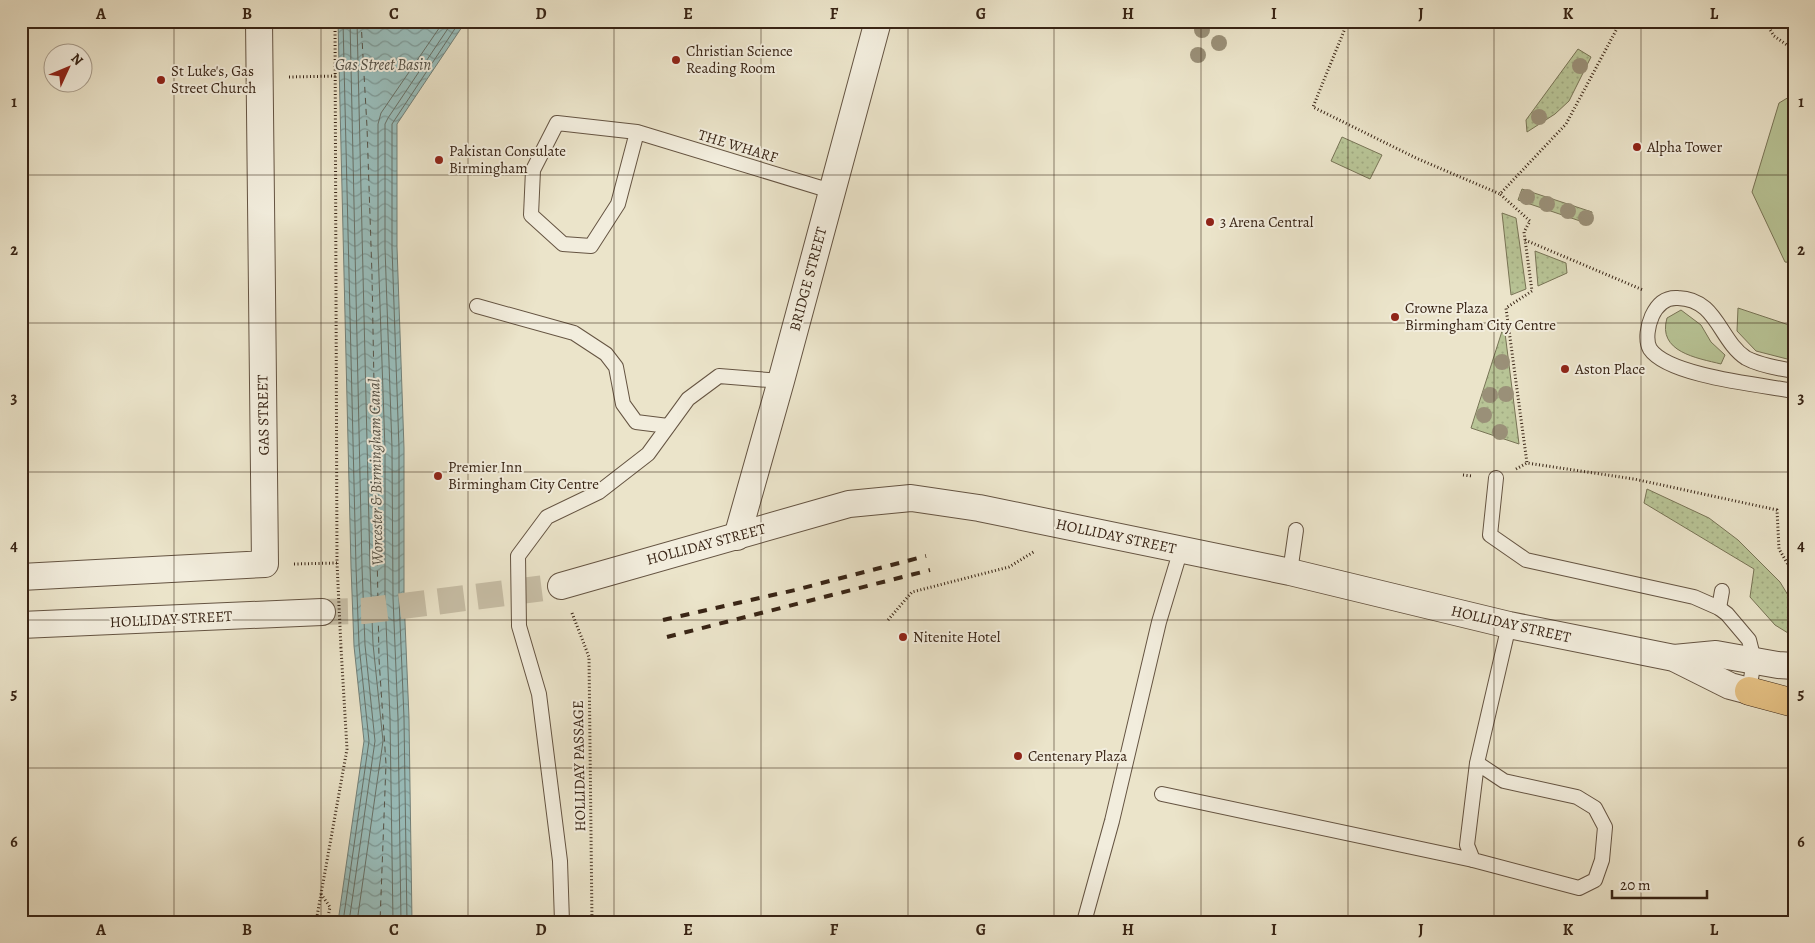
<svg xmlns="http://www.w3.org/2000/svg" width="1815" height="943" viewBox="0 0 1815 943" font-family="Alegreya,serif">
  <defs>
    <pattern id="garden-dots" width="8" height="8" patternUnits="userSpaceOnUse" patternTransform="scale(1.25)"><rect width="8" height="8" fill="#b8c496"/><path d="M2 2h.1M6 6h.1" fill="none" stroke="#9fa880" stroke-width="1.8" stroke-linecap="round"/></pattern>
    <pattern id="water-waves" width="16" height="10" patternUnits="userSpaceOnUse" patternTransform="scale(1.25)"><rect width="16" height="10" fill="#99bebc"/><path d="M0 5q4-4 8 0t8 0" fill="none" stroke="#7e9a98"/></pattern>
  </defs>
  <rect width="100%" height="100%" fill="#ebe4ca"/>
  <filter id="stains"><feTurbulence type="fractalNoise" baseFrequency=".004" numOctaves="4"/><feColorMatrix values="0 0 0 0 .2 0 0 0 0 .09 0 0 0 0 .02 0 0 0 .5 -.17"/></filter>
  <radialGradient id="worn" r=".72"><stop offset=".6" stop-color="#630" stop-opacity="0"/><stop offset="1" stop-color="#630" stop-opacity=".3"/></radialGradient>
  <g fill="#b8c496" stroke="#787456">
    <path d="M1794,94V263L1785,262L1752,192L1779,103Z"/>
    <path d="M1738,308L1792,326L1791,360L1756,351L1737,331Z"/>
    <path d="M1681,310L1701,325L1711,342L1725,355L1721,364C1697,358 1657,352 1667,318Z"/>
  </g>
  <g fill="url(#garden-dots)" stroke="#787456">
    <path d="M1578,49L1591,57L1569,101L1555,114L1527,132L1526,120Z"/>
    <path d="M1342,137L1382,155L1370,179L1331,161Z"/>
    <path d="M1522,189L1592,212L1589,224L1518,200Z"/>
    <path d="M1502,213L1516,218L1526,289L1511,295Z"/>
    <path d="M1535,251L1566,263L1567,273L1538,286Z"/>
    <path d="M1504,325L1519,444L1471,428Z"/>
    <path d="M1647,489L1709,518L1738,540L1780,582L1794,605V629L1788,633L1775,625L1750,597L1754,569L1644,503Z"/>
  </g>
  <path fill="url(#water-waves)" stroke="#728079" d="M338,21H466L397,124V247L404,448V598L409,718L412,922H338L364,741L354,646L351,567Z"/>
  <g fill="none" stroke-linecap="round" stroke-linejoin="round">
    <g stroke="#687168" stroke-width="1">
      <path d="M343,922L369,741L359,645L356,567L343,21"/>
      <path d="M349,922L375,741L365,645L362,567L350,21"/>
      <path d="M357,922L383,741L373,644L370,567L357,21"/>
      <path d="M393,922L390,718L385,598V449L378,248V124L381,113L444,21"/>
      <path d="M401,922L398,718L393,598L392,448L385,248V124L388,118L453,21"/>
      <path d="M407,922L404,718L399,598V448L392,248V124L460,21"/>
    </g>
    <path stroke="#555247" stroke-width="1" stroke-dasharray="6 5" stroke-linecap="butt" d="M361,21L367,127L372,275L379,659L386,764L380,922"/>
    <path stroke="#c7bea6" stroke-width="26" stroke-dasharray="26 13" stroke-linecap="butt" d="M322,612L363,611L561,586"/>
    <defs>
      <g id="lane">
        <path d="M637,132L618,204L591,246L563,244L531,215L533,170L557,123L637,132L831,191"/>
        <path d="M477,306L574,333L606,354L616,367L623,404L636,422L668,426"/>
        <path d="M1794,371C1781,369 1757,364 1746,358C1719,340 1717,299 1678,298C1665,297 1657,305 1652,316C1648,325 1645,340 1650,349C1668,376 1761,385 1794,391"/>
        <path d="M1496,478L1490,535L1526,560L1694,597L1719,608L1727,614L1749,640L1754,660L1749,691"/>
        <path d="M1290,572L1296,530"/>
        <path d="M1719,608L1722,591"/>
        <path d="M1477,763L1504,781L1577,797L1595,808L1605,827L1602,860L1595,880L1579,888L1473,860L1467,845L1477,763L1509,625"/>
        <path d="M1162,794L1473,860"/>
        <path d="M562,922L560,861L539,694L519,626L518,556L547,517L599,492L648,454L688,399L719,376L781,381"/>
        <path d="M1084,922L1112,821L1159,622L1181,549"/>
      </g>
      <g id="street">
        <path d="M737,537L781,381L878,21"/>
        <path d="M21,577L265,564L259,21"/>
        <path d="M561,586L849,504L911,498L979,508L1290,572L1509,625L1674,658L1730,686L1749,691"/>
        <path d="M21,625L322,612"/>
        <path d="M1674,658L1716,654L1778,665L1794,666"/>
      </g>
      <path id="highway" d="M1749,691L1794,703"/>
    </defs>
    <use href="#lane" stroke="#655442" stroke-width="16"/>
    <use href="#street" stroke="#655442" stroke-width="28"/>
    <use href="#highway" stroke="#382415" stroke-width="29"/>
    <g stroke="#382415" stroke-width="3" stroke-dasharray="1 2.5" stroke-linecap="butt">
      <path d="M1348,21L1313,107L1416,158L1500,194"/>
      <path d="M1621,21L1566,124L1500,194L1530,221L1524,232L1532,291L1506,308L1527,463L1634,479L1777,510L1779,549L1794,575"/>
      <path d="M1765,21L1774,36L1794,50"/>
      <path d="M289,77L336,76"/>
      <path d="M1525,240L1643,290"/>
      <path d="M1792,429H1794"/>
      <path d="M1516,469L1527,463"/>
      <path d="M1463,475L1472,476"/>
      <path d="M294,564L337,563L335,21"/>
      <path d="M572,613L589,657L592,922"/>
      <path d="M888,620L912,592L1009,567L1035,551"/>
      <path d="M321,894L330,907L327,922"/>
      <path d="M316,922L347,749L341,648"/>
    </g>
    <use href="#lane" stroke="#f2eddd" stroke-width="14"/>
    <use href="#street" stroke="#f2eddd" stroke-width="26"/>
    <use href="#highway" stroke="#e6c285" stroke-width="28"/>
    <g stroke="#382415" stroke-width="4" stroke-dasharray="9 9" stroke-linecap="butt">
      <path d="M663,620L795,590L926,556"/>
      <path d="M667,637L930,570"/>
    </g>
    <path stroke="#382415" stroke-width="3" stroke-dasharray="1 2.5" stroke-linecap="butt" d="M337,563L341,648"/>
  </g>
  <g fill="#9a9078">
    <circle cx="1202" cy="30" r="8"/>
    <circle cx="1219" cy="43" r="8"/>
    <circle cx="1198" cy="55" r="8"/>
    <circle cx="1580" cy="66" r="8"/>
    <circle cx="1539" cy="117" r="8"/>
    <circle cx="1527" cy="197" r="8"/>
    <circle cx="1547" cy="204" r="8"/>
    <circle cx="1568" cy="211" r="8"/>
    <circle cx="1586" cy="218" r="8"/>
    <circle cx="1502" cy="362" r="8"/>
    <circle cx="1506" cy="394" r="8"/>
    <circle cx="1490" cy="395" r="8"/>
    <circle cx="1484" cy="415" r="8"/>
    <circle cx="1500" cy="432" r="8"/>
  </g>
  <path fill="none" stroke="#382415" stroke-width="1" stroke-opacity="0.55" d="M174,21V922M321,21V922M468,21V922M614,21V922M761,21V922M908,21V922M1054,21V922M1201,21V922M1348,21V922M1494,21V922M1641,21V922M21,175H1794M21,323H1794M21,472H1794M21,620H1794M21,768H1794"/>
  <g fill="#8f2418" stroke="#f2eddd" stroke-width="2">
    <circle cx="676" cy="60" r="5"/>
    <circle cx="161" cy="80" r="5"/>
    <circle cx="1637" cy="147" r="5"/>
    <circle cx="439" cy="160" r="5"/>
    <circle cx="1210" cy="222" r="5"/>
    <circle cx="1395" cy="317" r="5"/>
    <circle cx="1565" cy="369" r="5"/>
    <circle cx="438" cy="476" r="5"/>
    <circle cx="903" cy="637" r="5"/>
    <circle cx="1018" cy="756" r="5"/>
  </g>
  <g text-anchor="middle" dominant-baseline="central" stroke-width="4" stroke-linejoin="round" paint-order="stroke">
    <g font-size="15" fill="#382415" stroke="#f2eddd" text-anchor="start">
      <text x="686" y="51">Christian Science<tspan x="686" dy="17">Reading Room</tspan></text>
      <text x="171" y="71">St Luke's, Gas<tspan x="171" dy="17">Street Church</tspan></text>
      <text x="1647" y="147">Alpha Tower</text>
      <text x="449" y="151">Pakistan Consulate<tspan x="449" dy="17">Birmingham</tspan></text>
      <text x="1220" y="222">3 Arena Central</text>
      <text x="1405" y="308">Crowne Plaza<tspan x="1405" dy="17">Birmingham City Centre</tspan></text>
      <text x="1575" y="369">Aston Place</text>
      <text x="448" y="467">Premier Inn<tspan x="448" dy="17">Birmingham City Centre</tspan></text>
      <text x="913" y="637">Nitenite Hotel</text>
      <text x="1028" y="756">Centenary Plaza</text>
    </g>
    <g font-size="15" fill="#382415" stroke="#f2eddd">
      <text transform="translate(738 146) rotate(17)">THE WHARF</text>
      <text transform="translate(808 279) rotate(-75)">BRIDGE STREET</text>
      <text transform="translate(263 415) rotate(-91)">GAS STREET</text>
      <text transform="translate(1116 536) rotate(12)">HOLLIDAY STREET</text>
      <text transform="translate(706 544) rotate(-15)">HOLLIDAY STREET</text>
      <text transform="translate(171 619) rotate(-3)">HOLLIDAY STREET</text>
      <text transform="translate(1511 624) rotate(13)">HOLLIDAY STREET</text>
      <text transform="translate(579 766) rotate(-91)">HOLLIDAY PASSAGE</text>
    </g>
    <g font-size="16" font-style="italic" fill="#555247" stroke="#f2eddd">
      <text x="383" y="65">Gas Street Basin</text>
      <text transform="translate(376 472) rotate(-91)">Worcester &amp; Birmingham Canal</text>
    </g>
  </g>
  <rect width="1815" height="943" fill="none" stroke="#ebe4ca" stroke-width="55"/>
  <g transform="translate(68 68) rotate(46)"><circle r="24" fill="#f2eddd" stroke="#a89d8d"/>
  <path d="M0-4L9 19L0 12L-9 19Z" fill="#8f2418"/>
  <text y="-8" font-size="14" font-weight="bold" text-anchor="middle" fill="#382415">N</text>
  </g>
  <path d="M1612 890v8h95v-8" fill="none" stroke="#382415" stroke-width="2.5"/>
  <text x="1620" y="890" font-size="15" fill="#382415" stroke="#f2eddd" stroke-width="4" paint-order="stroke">20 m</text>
  <rect x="28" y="28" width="1760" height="888" fill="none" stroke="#382415" stroke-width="2"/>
  <g font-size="16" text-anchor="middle" font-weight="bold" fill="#382415">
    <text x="101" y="19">A</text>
    <text x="247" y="19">B</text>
    <text x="394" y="19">C</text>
    <text x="541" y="19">D</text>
    <text x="688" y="19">E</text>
    <text x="834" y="19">F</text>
    <text x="981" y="19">G</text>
    <text x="1128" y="19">H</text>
    <text x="1274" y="19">I</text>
    <text x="1421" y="19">J</text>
    <text x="1568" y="19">K</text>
    <text x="1714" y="19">L</text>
    <text x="14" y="107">1</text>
    <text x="1801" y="107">1</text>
    <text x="14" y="255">2</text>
    <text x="1801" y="255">2</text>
    <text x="14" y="403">3</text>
    <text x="1801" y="403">3</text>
    <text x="14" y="551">4</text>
    <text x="1801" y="551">4</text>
    <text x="14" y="699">5</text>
    <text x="1801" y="699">5</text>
    <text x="14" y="847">6</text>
    <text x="1801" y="847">6</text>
    <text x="101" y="935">A</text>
    <text x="247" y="935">B</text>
    <text x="394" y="935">C</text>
    <text x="541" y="935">D</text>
    <text x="688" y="935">E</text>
    <text x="834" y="935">F</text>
    <text x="981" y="935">G</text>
    <text x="1128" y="935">H</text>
    <text x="1274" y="935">I</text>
    <text x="1421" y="935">J</text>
    <text x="1568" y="935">K</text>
    <text x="1714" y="935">L</text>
  </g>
  <rect width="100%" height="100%" filter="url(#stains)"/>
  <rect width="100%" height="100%" fill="url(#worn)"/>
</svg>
